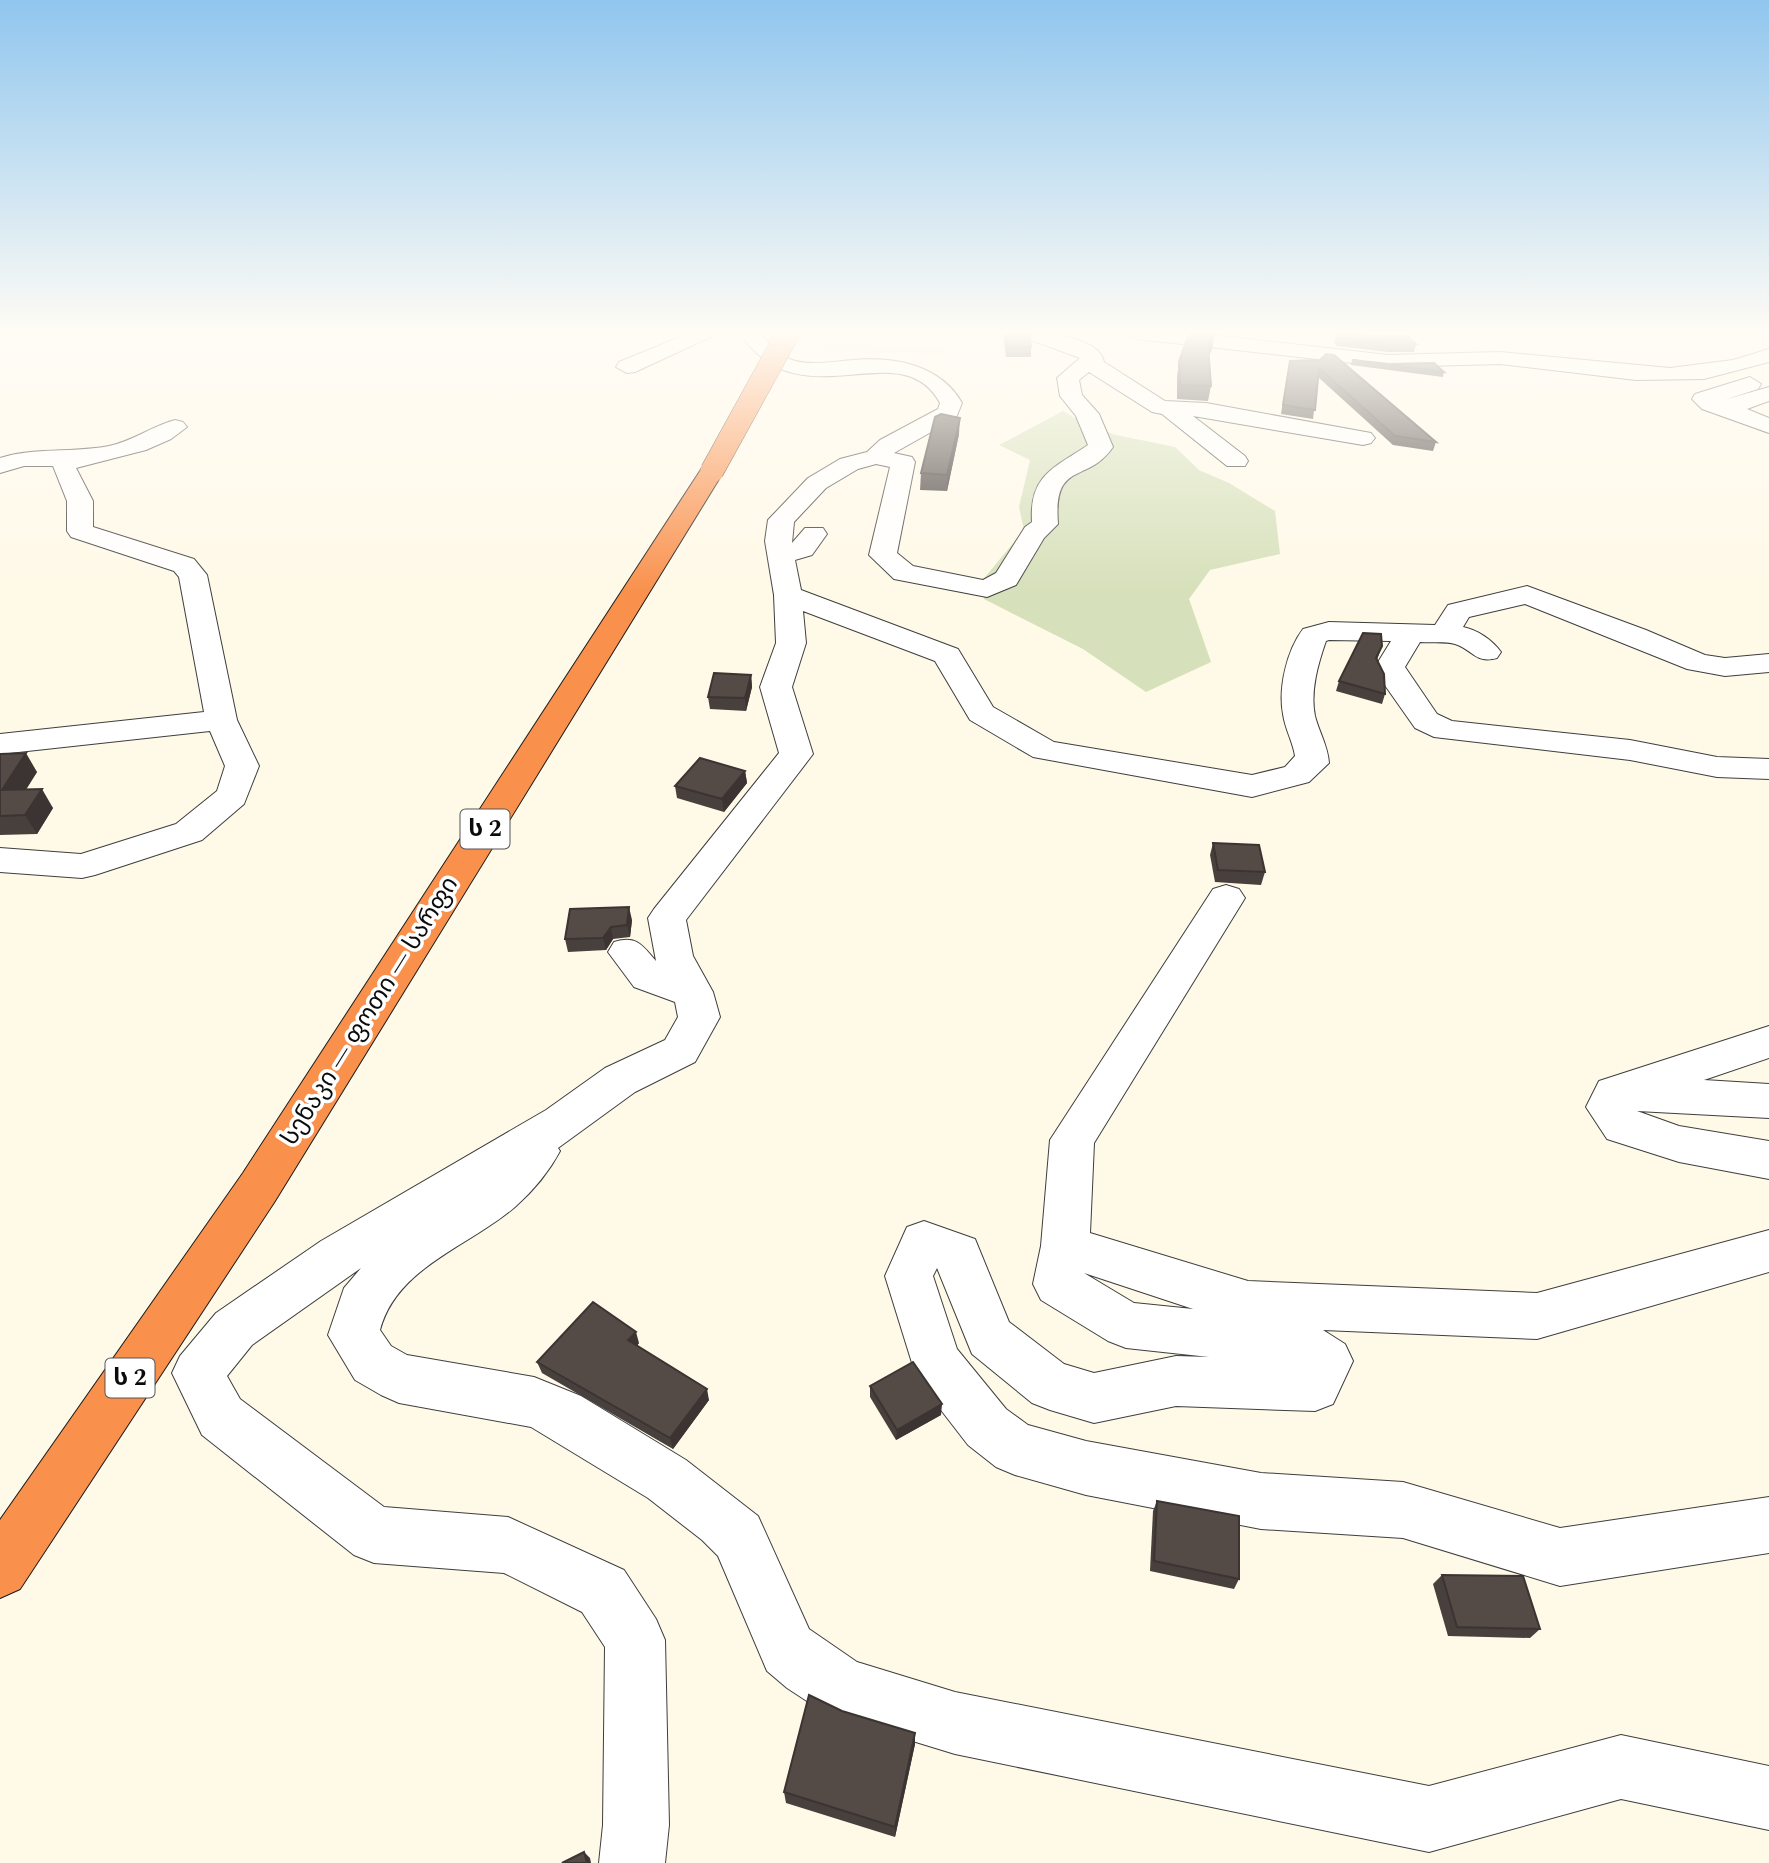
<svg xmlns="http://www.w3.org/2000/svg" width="1769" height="1863" viewBox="0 0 1769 1863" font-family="Spectral,'Noto Sans Georgian',serif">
  <rect width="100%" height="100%" fill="#fff9e8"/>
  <path fill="#d6e0ba" d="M1063,411L1087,425L1116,435L1175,447L1199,470L1229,483L1275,511L1280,554L1210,570L1189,599L1211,662L1146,692L1083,649L984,599L981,582L1024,530L1019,507L1030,460L999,445Z"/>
  <path fill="#e4f1c4" d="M828,333H948L941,354L820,350Z"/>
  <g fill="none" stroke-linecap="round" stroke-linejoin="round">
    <defs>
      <g id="minor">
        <path d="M690,333H719L635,372L627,373L616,367L619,362Z"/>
        <path d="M740,333H761C787,372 813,363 853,360C894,356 941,365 962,403L956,418L894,453L912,457L915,462L897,553L913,566L983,580L996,573L1025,527L1032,522C1029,475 1054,468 1088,445L1076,416L1060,396L1057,378L1080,358L1023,337L1020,333C1041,333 1100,336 1104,362L1165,401L1206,403L1371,433L1375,438L1371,443L1363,445L1193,416L1245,456L1248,461L1245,466H1227L1162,414L1152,412L1089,372L1079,380L1082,395L1099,414L1113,447C1087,485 1053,459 1058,524L1044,538L1016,585L987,597L894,579L869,555L890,467L876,464L858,469L826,488L794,522L792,543L805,528H823L827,534L812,555L795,560L801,590L958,649L993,707L1054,742L1252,775L1285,767L1295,756C1293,742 1285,729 1283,714C1278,688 1287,650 1303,629L1329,622L1435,625L1448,605L1527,586L1646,630L1705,655L1725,658L1769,654V672L1725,676L1687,669L1525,604L1469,617L1463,627C1478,630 1492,640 1501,652L1497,658C1476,664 1473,650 1455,644C1445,641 1431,643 1420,642L1405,667L1437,714L1452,721L1630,740L1717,757L1769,759V779L1717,777L1630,760L1434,737L1415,728L1377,674L1375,667L1391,641L1329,640L1326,641C1318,664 1310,691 1315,716C1319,732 1328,746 1329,763L1309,782L1252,797L1033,757L970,720L935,661L803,611L806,643L792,687L813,754L686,920L693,956L713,992L720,1017L695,1062L635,1092L558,1148L560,1151C550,1170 533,1191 516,1206C471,1246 397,1266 380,1330L391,1346L407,1355L534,1377L581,1396L686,1460L758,1516L809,1629L857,1662L955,1692L1429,1786L1621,1735L1769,1766V1830L1621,1799L1429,1852L955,1754L844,1720L822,1711L787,1688L767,1671L718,1556L702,1540L648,1498L531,1427L399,1403L381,1395L355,1380L328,1335L344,1288L361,1268L252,1345L227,1376L240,1399L384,1507L508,1517L624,1570L656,1619L665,1640L669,1825L665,1863H599L603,1825L605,1647L582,1612L504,1573L374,1563L354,1555L202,1435L172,1373L180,1356L216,1313L321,1241L546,1110L605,1068L665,1040L678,1017L675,1002L634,987L608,952L614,942C637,935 642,945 656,961L648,918L654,909L779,753L760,687L776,643L774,595L765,541L768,520L808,478L840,459L867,452L880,440L938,409L940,403C900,330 800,425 740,333Z"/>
        <path d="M1127,333H1197L1388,355L1500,352L1670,368L1733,360L1769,349V362L1704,379L1636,380L1500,364L1388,367L1137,339Z"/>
        <path d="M1750,377L1761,384L1758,389L1724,400L1769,387V401L1747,409L1769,418V433L1702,409L1692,399L1695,394Z"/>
        <path d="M175,420L183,422L187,427L171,439L146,450L76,468L93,501V527L194,559L207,575L237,720L259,766L244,804L202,840L95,875L82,878L0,872V848L81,854L176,824L217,791L225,766L210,731L0,754V734L204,712L179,577L174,571L71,537L67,531V501L53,466H24L0,473V458C35,447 73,453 109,446C133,441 152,426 175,420Z"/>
        <path d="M1226,885L1239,889L1245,898L1094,1143L1090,1233L1248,1281L1537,1293L1769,1230V1272L1537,1339L1323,1330L1345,1344L1353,1361L1333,1404L1315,1411L1176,1406L1094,1423L1050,1410L1032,1403L972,1354L937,1268L933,1276L957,1349L1006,1409L1028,1425L1086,1441L1261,1473L1403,1482L1560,1528L1769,1497V1553L1560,1586L1403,1538L1261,1529L1086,1495L1015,1475L996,1467L968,1445L917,1379L885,1276L907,1227L924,1221L975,1239L1009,1322L1064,1364L1094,1373L1176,1356L1209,1357L1126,1348L1108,1341L1041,1300L1033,1284L1041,1246L1050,1140L1213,889ZM1084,1273L1193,1309L1134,1303Z"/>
        <path d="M1769,1026V1058L1704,1080L1769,1084V1118L1637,1111L1679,1126L1769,1141V1179L1679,1162L1607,1139L1586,1107L1599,1081Z"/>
      </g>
      <path id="highway" d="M712,464L721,466L724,471L275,1201L20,1589L0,1598V1520L243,1173L700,471L703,466Z"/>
    </defs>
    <use href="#minor" stroke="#3e3e3e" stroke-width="2"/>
    <use href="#highway" stroke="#1c1c1c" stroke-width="2"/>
    <use href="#minor" fill="#fff" fill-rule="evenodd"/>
    <use href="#highway" fill="#f9904c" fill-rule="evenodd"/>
    <defs>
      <path id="highway-bridge" d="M712,471L788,333"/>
    </defs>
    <use href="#highway-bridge" stroke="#1c1c1c" stroke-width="24" stroke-linecap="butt"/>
    <use href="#highway-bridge" stroke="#f9904c" stroke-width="23"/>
  </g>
  <g fill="#48403d">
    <path d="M1003,333H1029L1031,347V357H1006Z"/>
    <path d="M1336,335L1416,344L1414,352H1388L1337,346L1334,343Z"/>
    <path d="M1214,336L1212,350L1209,355L1211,386L1208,401L1177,399V377L1179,362Z"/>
    <path d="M1320,360L1436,442L1433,451L1393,445L1318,377L1313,419L1281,414L1288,369Z"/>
    <path d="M1352,360L1389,364L1444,372L1443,377L1351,365Z"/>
    <path d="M959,434L947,491L920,490L921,473Z"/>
    <path d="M1382,646L1377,660L1385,694L1382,704L1336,691L1339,681Z"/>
    <path d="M751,675L752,687L746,711L710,709L708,697Z"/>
    <path d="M0,754L37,772L26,789L53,808L37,834L0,835Z"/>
    <path d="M745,771L747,783L724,812L677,798L675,786Z"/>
    <path d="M1213,843L1265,872L1261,885L1215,882L1210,855Z"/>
    <path d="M632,920L630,937L613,939L606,950L568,952L565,939Z"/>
    <path d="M639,1343L637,1346L709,1400L673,1449L542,1373L537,1362Z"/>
    <path d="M870,1386L941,1415L896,1440L870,1397Z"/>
    <path d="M1157,1501L1239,1579L1234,1589L1150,1571L1153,1511Z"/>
    <path d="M1442,1575L1540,1629L1530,1638L1448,1636L1433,1584Z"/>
    <path d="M842,1711L915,1744L895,1837L786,1803L784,1792Z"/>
  </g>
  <g fill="#3b3432">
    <path d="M1214,336L1212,350L1206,359L1208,345Z"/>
    <path d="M960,418L959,434L947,491V475Z"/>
    <path d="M751,675L752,687L746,711L745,698Z"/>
    <path d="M26,753L37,772L14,809L2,790Z"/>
    <path d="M745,771L747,783L724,812L722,799Z"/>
    <path d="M42,789L53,808L37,834L25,815Z"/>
    <path d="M629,907L632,920L630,937L627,925Z"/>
    <path d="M611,927L613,939L606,950L603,938Z"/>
    <path d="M636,1332L639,1343L631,1352L628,1340Z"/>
    <path d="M707,1389L709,1400L673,1449L670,1438Z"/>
    <path d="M942,1404L941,1415L896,1440L897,1430Z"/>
    <path d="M915,1733V1744L895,1837V1827Z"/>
    <path d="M584,1852L590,1858L591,1863H587Z"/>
  </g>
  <g fill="#544b47" stroke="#3b3432" stroke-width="2">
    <path d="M1005,333H1029L1031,347H1007Z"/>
    <path d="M1189,333L1214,336L1208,345L1211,386L1180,385L1179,362Z"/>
    <path d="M1336,335L1407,336L1416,344H1390L1339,338Z"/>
    <path d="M1326,354L1334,355L1436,442L1395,436L1319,368L1315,410L1283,405L1290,361L1320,360Z"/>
    <path d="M1352,360L1389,364L1434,363L1444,372Z"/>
    <path d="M941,414L960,418L947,475L921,473L935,417Z"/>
    <path d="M1363,633L1381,634L1382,646L1376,658L1384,674L1385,694L1339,681Z"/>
    <path d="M714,673L751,675L745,698L708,697Z"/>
    <path d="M26,753L2,790L42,789L25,815L0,816V754Z"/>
    <path d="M700,758L745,771L722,799L675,786Z"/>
    <path d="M1213,843L1259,845L1265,872L1218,870Z"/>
    <path d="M629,907L627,925L611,927L603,938L565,939L570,909Z"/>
    <path d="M593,1302L636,1332L628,1340L707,1389L670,1438L537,1362Z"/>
    <path d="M913,1362L942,1404L897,1430L870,1386Z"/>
    <path d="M1157,1501L1239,1516V1579L1154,1561Z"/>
    <path d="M1442,1575L1523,1576L1540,1629L1457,1627Z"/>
    <path d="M809,1695L842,1711L915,1733L895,1827L784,1792Z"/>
    <path d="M584,1852L587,1863H562Z"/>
  </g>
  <linearGradient id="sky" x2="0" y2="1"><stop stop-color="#90c6ee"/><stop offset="0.56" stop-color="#fffcf5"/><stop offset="1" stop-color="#fffcf5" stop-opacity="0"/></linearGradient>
  <rect width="1769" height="594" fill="url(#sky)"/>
  <g text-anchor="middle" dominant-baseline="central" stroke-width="7" stroke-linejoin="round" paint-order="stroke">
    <g fill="#fff" stroke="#545454" stroke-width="2">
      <rect x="460.5" y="809.5" width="49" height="39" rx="5"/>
      <rect x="105.5" y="1358.5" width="49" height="39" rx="5"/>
    </g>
    <g font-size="23" font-weight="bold" fill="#0b0b0b">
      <text x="485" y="829">ს 2</text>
      <text x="130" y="1378">ს 2</text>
    </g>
    <g font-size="24" fill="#0b0b0b" stroke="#fff">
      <text transform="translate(370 1011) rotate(-58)">სენაკი — ფოთი — სარფი</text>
    </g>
  </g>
</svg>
